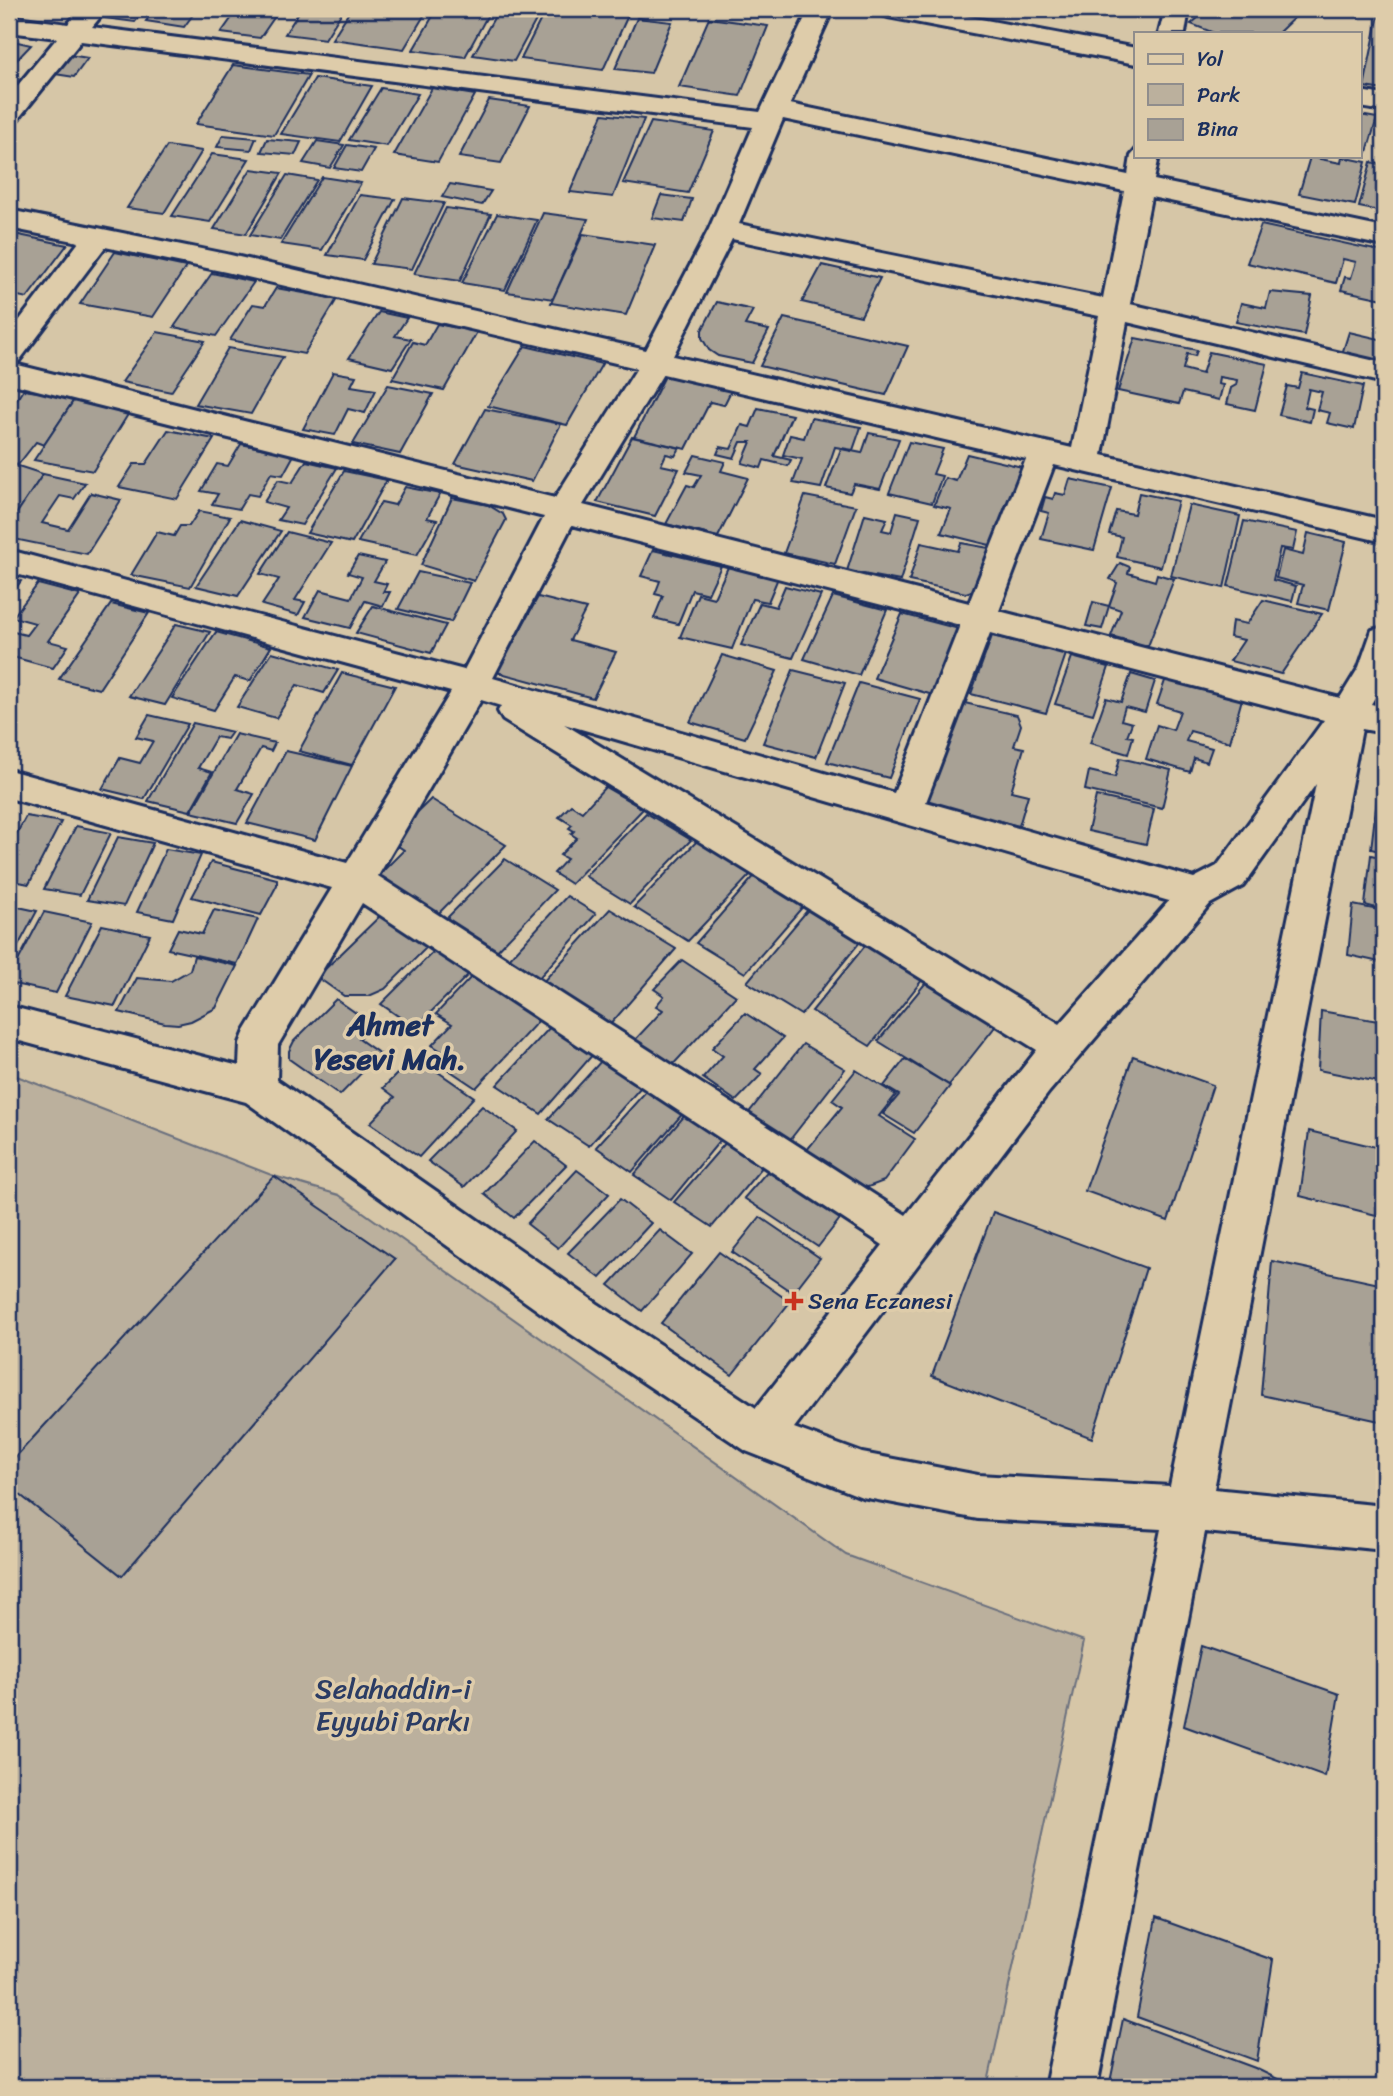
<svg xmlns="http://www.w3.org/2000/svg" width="1393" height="2096" viewBox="0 0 1393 2096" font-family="Sriracha,sans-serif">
  <rect width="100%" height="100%" fill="#d6c6a7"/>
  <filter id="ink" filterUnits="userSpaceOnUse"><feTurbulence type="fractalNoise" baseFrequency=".0143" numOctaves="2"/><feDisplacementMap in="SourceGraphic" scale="14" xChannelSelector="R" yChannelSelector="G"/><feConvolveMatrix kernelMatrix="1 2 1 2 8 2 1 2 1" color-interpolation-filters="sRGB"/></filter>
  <g filter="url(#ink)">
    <path fill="#bbb09d" stroke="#6b707e" stroke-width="2" d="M9,1073L274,1176L339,1195L846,1555L1084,1641L987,2087H9Z"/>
    <g fill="#a8a195" stroke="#1b2f5e" stroke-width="2">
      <path d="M103,9H145L135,22L97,17Z"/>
      <path d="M155,9H197L184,27L146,21Z"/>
      <path d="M238,9H280L260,38L221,33Z"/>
      <path d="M301,9H344L325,39L285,34Z"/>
      <path d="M351,9H428L404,49L332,39Z"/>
      <path d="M437,9H491L465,57L413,50Z"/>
      <path d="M499,9H542L514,61L473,55Z"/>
      <path d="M546,9H611L630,11L603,70L521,59Z"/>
      <path d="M1208,9H1294L1301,11L1278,33H1214L1191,24Z"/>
      <path d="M1380,9H1384V90L1364,87Z"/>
      <path d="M637,18L672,22L651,73L615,69Z"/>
      <path d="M709,18L768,26L740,96L679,87Z"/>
      <path d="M9,40L31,45L13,64L9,63Z"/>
      <path d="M69,55L88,58L74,77L55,74Z"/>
      <path d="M233,65L309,75L274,135L196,124Z"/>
      <path d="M315,78L372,86L340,142L281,134Z"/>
      <path d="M381,88L418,94L387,146L349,140Z"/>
      <path d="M432,88L475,95L438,162L394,155Z"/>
      <path d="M489,100L530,106L501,163L459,157Z"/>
      <path d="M603,114L644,119L613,197L570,192Z"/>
      <path d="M1360,115L1377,118L1367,152L1360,151Z"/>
      <path d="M651,122L714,131L688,193L623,183Z"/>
      <path d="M223,135L256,138L251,150L217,147Z"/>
      <path d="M267,139L301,142L295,155L261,152Z"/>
      <path d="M317,141L344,145L330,168L303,163Z"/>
      <path d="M347,145L374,149L361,172L334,168Z"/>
      <path d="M167,146L202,151L164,213L127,208Z"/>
      <path d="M212,154L249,159L210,222L172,216Z"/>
      <path d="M1310,157L1341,163L1342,157L1366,162L1355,205L1299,194Z"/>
      <path d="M1371,162L1384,165V212L1359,207Z"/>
      <path d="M251,169L282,173L246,234L214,229Z"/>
      <path d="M287,175L317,180L280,240L250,235Z"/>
      <path d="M322,177L361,183L322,250L281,244Z"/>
      <path d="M450,184L491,191L482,205L442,197Z"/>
      <path d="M360,195L395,199L363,260L327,255Z"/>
      <path d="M661,195L692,199L684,222L652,218Z"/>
      <path d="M403,198L444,203L412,269L371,264Z"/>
      <path d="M446,208L491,214L460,281L414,274Z"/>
      <path d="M543,213L588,219L553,299L507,292Z"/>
      <path d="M497,214L537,220L505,290L462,283Z"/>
      <path d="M1261,225L1384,252L1383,299L1341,290L1345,277L1351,278L1356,262L1343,259L1336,283L1247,263Z"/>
      <path d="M14,234L67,245L27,298L9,294V239Z"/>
      <path d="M583,234L655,245L626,315L551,303Z"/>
      <path d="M115,252L186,267L153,317L80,304Z"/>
      <path d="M822,265L880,278L861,316L802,302Z"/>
      <path d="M212,273L254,282L216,336L174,327Z"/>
      <path d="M276,288L337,299L304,354L230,340L253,304L265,306Z"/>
      <path d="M1270,292L1312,296L1304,335L1236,322L1241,303L1266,308Z"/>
      <path d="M717,302L753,310L745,325L769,330L752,363L718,356L709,350L702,338V330Z"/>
      <path d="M379,312L407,318L395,336L411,339L392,368L349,358Z"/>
      <path d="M784,318L908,346L886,395L760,366Z"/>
      <path d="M437,324L477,332L444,390L392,379L413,342L425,345Z"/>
      <path d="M157,332L205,341L171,392L122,382Z"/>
      <path d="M1349,332L1384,340V364L1342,354Z"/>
      <path d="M1135,338L1197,350L1195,356L1187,354L1183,369L1202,374L1209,352L1267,364L1255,410L1227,404L1231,388L1236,385L1237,380L1219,377L1218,384L1223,385L1219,400L1183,392L1179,404L1118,391Z"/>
      <path d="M525,346L602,364L567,425L488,406Z"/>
      <path d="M228,348L283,357L251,414L195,404Z"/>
      <path d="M333,372L356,376L351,386L376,390L365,413L348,409L335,435L303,429Z"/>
      <path d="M1302,373L1363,386L1354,429L1327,423L1330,413L1317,410L1322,392L1309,389L1305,407L1313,409L1310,422L1279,415L1287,386L1298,388Z"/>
      <path d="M665,376L731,391L724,405L710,402L686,449L634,437Z"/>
      <path d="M388,385L433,394L400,454L353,444Z"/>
      <path d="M23,390L76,397L44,445L36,442L18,465L9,463V411Z"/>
      <path d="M76,397L132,408L93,471L34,460Z"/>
      <path d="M758,408L792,415L774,456L791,460L788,466L764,460L761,468L742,463L751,442H741L734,458L717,454L720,447L731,449L742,425L750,427Z"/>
      <path d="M485,409L561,424L532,481L455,464Z"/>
      <path d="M811,418L861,427L853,450L835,447L821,488L793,483L802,459L783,455L790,435L804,438Z"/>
      <path d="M168,430L214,439L177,499L119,487L134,464H146Z"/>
      <path d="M869,433L899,439L880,489L854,484L850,493L826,488L841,449L862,453Z"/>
      <path d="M632,437L680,448L675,456L666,454L661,465L679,469L655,516L597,502Z"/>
      <path d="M909,442L943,449L933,474L942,476L932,503L889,493Z"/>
      <path d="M241,444L294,455L283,475L271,473L258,496L248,494L239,509L212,504L218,494L201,491L217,464L228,466Z"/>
      <path d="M967,454L1022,467L994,546L941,533L951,509L934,505L945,478L956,481Z"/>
      <path d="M695,455L725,462L721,471L748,478L718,537L666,524L687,485L694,487L701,475L686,472Z"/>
      <path d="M306,461L337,468L302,525L278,520L286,508L264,502L278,480L292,483Z"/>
      <path d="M9,463L43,474L9,525Z"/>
      <path d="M344,471L387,480L352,543L307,533Z"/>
      <path d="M43,474L85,483L74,499L60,496L42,523L68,529L91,493L121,500L87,554L9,538V525Z"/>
      <path d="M1070,479L1112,488L1094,550L1041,539L1049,513L1041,511L1045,497L1053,499L1055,493L1065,495Z"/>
      <path d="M405,487L440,494L427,518L437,520L417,555L358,542L381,502L395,505Z"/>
      <path d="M1139,493L1178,501L1161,567L1117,557L1122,537L1109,534L1116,511L1134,514Z"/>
      <path d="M805,496L856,506L835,564L784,553Z"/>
      <path d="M452,498L488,505L503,514L506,520L474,581L421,565Z"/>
      <path d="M1189,505L1240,516L1224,588L1171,576Z"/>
      <path d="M199,511L230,517L190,587L131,575L157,532L174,536L180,526H189Z"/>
      <path d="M897,512L920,517L900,581L847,571L865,514L887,519L882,530L891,532Z"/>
      <path d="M240,520L281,531L238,596L196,586Z"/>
      <path d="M1244,521L1297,532L1293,550L1280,548L1273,580L1296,586L1292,601L1228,586Z"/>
      <path d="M287,532L331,543L295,600L305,602L298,615L262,605L279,579L260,574Z"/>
      <path d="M1308,533L1346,542L1329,610L1298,603L1303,585L1276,578L1283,550L1303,555Z"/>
      <path d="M921,543L958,551L961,543L989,548L977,589L966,593L909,581Z"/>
      <path d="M653,550L721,566L708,594L692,590L678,624L654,618L663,596L655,594L660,581L641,576Z"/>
      <path d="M358,556L385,562L374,581L387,584L383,592H390L383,606L365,601L350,628L305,617L320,590L351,598L362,577L348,573Z"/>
      <path d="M1120,563L1130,567L1128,573L1155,581L1157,574L1174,579L1148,646L1111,636L1121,610L1109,606L1117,583L1110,579Z"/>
      <path d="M728,567L778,578L768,602L752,599L732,649L680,637L698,594L714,598Z"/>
      <path d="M418,572L470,583L451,622L398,609Z"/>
      <path d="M9,578L21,581L9,597Z"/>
      <path d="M38,584L80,595L48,641L68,646L53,668L9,656L10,631L26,635L35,623L13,617Z"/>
      <path d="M785,586L821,595L793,658L741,645L760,603L776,607Z"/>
      <path d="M833,596L887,610L859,675L804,659Z"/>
      <path d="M538,597L586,609L570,640L616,652L593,698L497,672Z"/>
      <path d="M1263,600L1322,614L1281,674L1230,661L1244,640L1230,637L1232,621L1247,624Z"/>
      <path d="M1093,602L1109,606L1102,629L1086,626Z"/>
      <path d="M111,604L149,613L99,689L59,679Z"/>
      <path d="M373,606L446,625L431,653L356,633Z"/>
      <path d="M902,614L967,631L940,697L874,678Z"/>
      <path d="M176,624L210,632L165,705L129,696Z"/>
      <path d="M216,632L271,647L250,681L235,677L214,710L172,698Z"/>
      <path d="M992,636L1066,654L1046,713L971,694Z"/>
      <path d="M272,652L338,670L324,693L297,685L276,718L237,707Z"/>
      <path d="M722,655L777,671L745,738L690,722Z"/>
      <path d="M1072,657L1109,667L1093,714L1055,704Z"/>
      <path d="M793,670L845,683L816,757L763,743Z"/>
      <path d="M342,673L395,686L352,765L299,751Z"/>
      <path d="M1131,674L1155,681L1145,712L1125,707L1121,720L1132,723L1127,736L1133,737L1128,754L1090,743L1106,698L1121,702Z"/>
      <path d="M1166,678L1242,699L1230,742L1190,731L1186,741L1212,748L1207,762L1194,758L1190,772L1146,759L1157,725L1173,730L1180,711L1157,704Z"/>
      <path d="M859,683L920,699L889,778L827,762Z"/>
      <path d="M956,701L1017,715L1021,725L1014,746L1024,748L1011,791L1028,795L1019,826L923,802Z"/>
      <path d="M149,715L188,724L144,799L102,789L120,758L140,763L153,741L136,737Z"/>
      <path d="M193,723L232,732L227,739L216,737L198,768L212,772L190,811L148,801Z"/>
      <path d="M236,734L275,743L271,751L261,748L237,789L254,794L237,823L191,812Z"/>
      <path d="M1384,741V797L1378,796Z"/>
      <path d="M286,751L352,766L315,840L247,823Z"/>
      <path d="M1120,758L1171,770L1162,808L1085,790L1089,771L1115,777Z"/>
      <path d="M605,787L643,809L571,884L554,873L567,859L560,855L577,838L571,834L574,831L569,828L572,825L559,817L571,805L582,812Z"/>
      <path d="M1096,796L1154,809L1146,844L1088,831Z"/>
      <path d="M431,799L506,845L434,918L374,880L404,850L389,840Z"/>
      <path d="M1377,799L1384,800V852L1371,849Z"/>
      <path d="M646,813L691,840L630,904L585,876Z"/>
      <path d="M26,816L61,822L29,884L9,880V848Z"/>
      <path d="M76,826L111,833L80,895L44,889Z"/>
      <path d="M118,837L153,843L124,906L87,900Z"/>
      <path d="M697,841L751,874L688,941L634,907Z"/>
      <path d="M166,849L201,855L173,919L137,912Z"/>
      <path d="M1371,855L1384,858V910L1365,905Z"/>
      <path d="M505,859L555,890L492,956L441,924Z"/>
      <path d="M211,862L277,879V885L261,915L192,897Z"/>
      <path d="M756,874L806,903L745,973L696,943Z"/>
      <path d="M567,896L596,914L537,980L507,961Z"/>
      <path d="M9,905L37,911L9,963Z"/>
      <path d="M1353,905L1384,911V963L1348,955Z"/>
      <path d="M811,906L864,937L801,1015L747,982Z"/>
      <path d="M610,909L676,949L608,1027L540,985Z"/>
      <path d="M214,910L258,919L237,964L168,949L178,929L202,934Z"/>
      <path d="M44,912L92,922L56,993L9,983V978Z"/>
      <path d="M383,913L430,944L385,989L369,996H344L317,977Z"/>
      <path d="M102,925L150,935L115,1006L65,996Z"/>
      <path d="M868,942L926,975L870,1046L812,1011Z"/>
      <path d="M438,947L473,970L415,1028L381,1004Z"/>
      <path d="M194,956L237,966L216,1008L191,1021L178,1024L165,1023L119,1012L137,978L171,981L190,970Z"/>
      <path d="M682,960L736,996L670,1068L632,1043L663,1010L656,1006L664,996L654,989Z"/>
      <path d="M474,974L541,1018L476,1088L440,1064L447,1055L432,1045L452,1024L436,1014Z"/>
      <path d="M928,980L998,1023L949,1085L878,1041Z"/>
      <path d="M336,999L373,1025L359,1039L380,1054L340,1095L289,1059V1051L294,1041Z"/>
      <path d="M1321,1011L1384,1022V1083L1318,1070Z"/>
      <path d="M745,1013L783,1038L755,1069L762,1074L736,1101L703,1078L723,1056L712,1048Z"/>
      <path d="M552,1025L595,1052L541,1114L497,1085Z"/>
      <path d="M803,1044L845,1069L789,1141L747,1115Z"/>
      <path d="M415,1056L474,1097L419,1157L370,1123L395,1097L383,1088Z"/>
      <path d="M1133,1056L1213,1085L1168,1221L1085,1191Z"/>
      <path d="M905,1059L950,1086L914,1133L883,1114L899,1095L884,1086Z"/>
      <path d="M602,1060L641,1087L589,1146L548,1119Z"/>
      <path d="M856,1070L896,1095L879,1116L915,1139L884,1181L868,1187L860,1186L806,1151L842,1107L832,1100Z"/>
      <path d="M649,1088L685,1111L632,1172L596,1147Z"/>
      <path d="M482,1106L517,1131L464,1187L428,1161Z"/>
      <path d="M686,1114L722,1138L671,1200L634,1175Z"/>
      <path d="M1309,1131L1384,1149V1217L1300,1196Z"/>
      <path d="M535,1141L566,1165L514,1218L484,1194Z"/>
      <path d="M727,1141L764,1165L712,1227L674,1202Z"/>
      <path d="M771,1167L843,1215L818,1247L744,1198Z"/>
      <path d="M577,1170L609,1194L558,1248L527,1224Z"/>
      <path d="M274,1176L395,1259L122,1576L9,1486V1464Z"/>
      <path d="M620,1199L651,1223L600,1278L568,1253Z"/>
      <path d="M993,1212L1146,1268L1092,1438L932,1376Z"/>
      <path d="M760,1217L820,1258L793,1293L732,1252Z"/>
      <path d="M660,1230L692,1254L642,1311L609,1285Z"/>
      <path d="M719,1252L790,1302L732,1375L661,1323Z"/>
      <path d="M1272,1261L1384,1285V1422L1261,1395Z"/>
      <path d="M1201,1646L1339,1694L1325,1777L1184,1726Z"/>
      <path d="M1156,1918L1273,1960L1257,2061L1137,2017Z"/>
      <path d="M1123,2019L1255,2068L1282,2081L1281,2087H1109Z"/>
    </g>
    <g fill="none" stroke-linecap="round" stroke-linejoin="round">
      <defs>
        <g id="minor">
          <path d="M89,9L97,11L101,16L92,27L760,112L809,9H833L790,104L1128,175L1131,156L1136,150V156H1159L1154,180L1384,228V246L1151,197L1130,304L1384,363V383L1127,322L1102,455L1384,520V542L1054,465L999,611L1340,698L1359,667L1372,630L1384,627V682L1371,704L1384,707V733L1362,729L1214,1489L1384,1506V1550L1205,1532L1097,2087H1045L1161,1529L978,1519L862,1497L746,1451L568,1332L246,1102L9,1038V1006L239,1066L240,1043L245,1031L332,888L9,798V770L347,863L451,692L9,572V550L464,670L544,517L9,383V334L79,242L9,228V210L226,254L646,350L709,229L753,127L81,41L18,119L9,121V96L57,38L9,32V16L68,24L79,11ZM783,119L1124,191L1103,298L739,224ZM732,239L1099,316L1072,448L673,356ZM105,247L226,272L637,368L555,498L10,363L19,361ZM663,374L1026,459L969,603L583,505ZM572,525L960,625L894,793L493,678ZM990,633L1324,720L1217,866L1194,878L926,802ZM481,700L501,706L498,711L503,720L1037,1050L906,1215L378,876ZM564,724L1169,901L1060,1024ZM1316,784L1170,1486L978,1475L862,1453L794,1428L1049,1092L1210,904L1243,886ZM362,903L883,1245L756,1408L598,1304L277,1080L278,1045Z"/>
          <path d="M875,9H927L1136,48V64L888,17L879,14Z"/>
          <path d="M1165,9H1189L1185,33H1159Z"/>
          <path d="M1360,91L1384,95V111L1360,107Z"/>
        </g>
      </defs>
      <use href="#minor" stroke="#1b2f5e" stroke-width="6"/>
      <use href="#minor" fill="#deccaa" fill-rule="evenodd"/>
    </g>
  </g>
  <path fill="#c8321e" stroke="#deccaa" stroke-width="2.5" d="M790.5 1290.5h7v7h7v7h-7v7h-7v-7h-7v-7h7z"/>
  <g text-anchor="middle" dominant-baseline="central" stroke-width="7" stroke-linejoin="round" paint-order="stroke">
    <g font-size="23" fill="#1b2f5e" stroke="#deccaa" text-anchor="start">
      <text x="808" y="1301">Sena Eczanesi</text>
    </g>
    <g font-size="28" fill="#2b3c64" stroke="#deccaa">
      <text x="393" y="1688">Selahaddin-i<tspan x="393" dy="32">Eyyubi Parkı</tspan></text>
    </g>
    <g font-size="30" font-weight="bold" fill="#1b2f5e" stroke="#deccaa">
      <text x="390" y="1025">Ahmet<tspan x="390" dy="34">Yesevi Mah.</tspan></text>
    </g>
  </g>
  <rect width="1393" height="2096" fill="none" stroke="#deccaa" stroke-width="35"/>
  <rect x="18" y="18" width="1358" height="2061" fill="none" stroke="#1b2f5e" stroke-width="2.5" filter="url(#ink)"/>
  <rect x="1134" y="32" width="228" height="126" fill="#deccaa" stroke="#908d8c" stroke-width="2"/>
  <rect x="1148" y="54" width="35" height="10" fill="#deccaa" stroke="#908d8c" stroke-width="2"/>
  <text x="1197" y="66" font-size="21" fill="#1b2f5e">Yol</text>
  <rect x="1148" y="84" width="35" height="21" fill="#bbb09d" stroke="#908d8c" stroke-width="2"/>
  <text x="1197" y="102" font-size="21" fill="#1b2f5e">Park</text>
  <rect x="1148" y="119" width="35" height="21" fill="#a8a195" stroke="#908d8c" stroke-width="2"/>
  <text x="1197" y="136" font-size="21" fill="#1b2f5e">Bina</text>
</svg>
